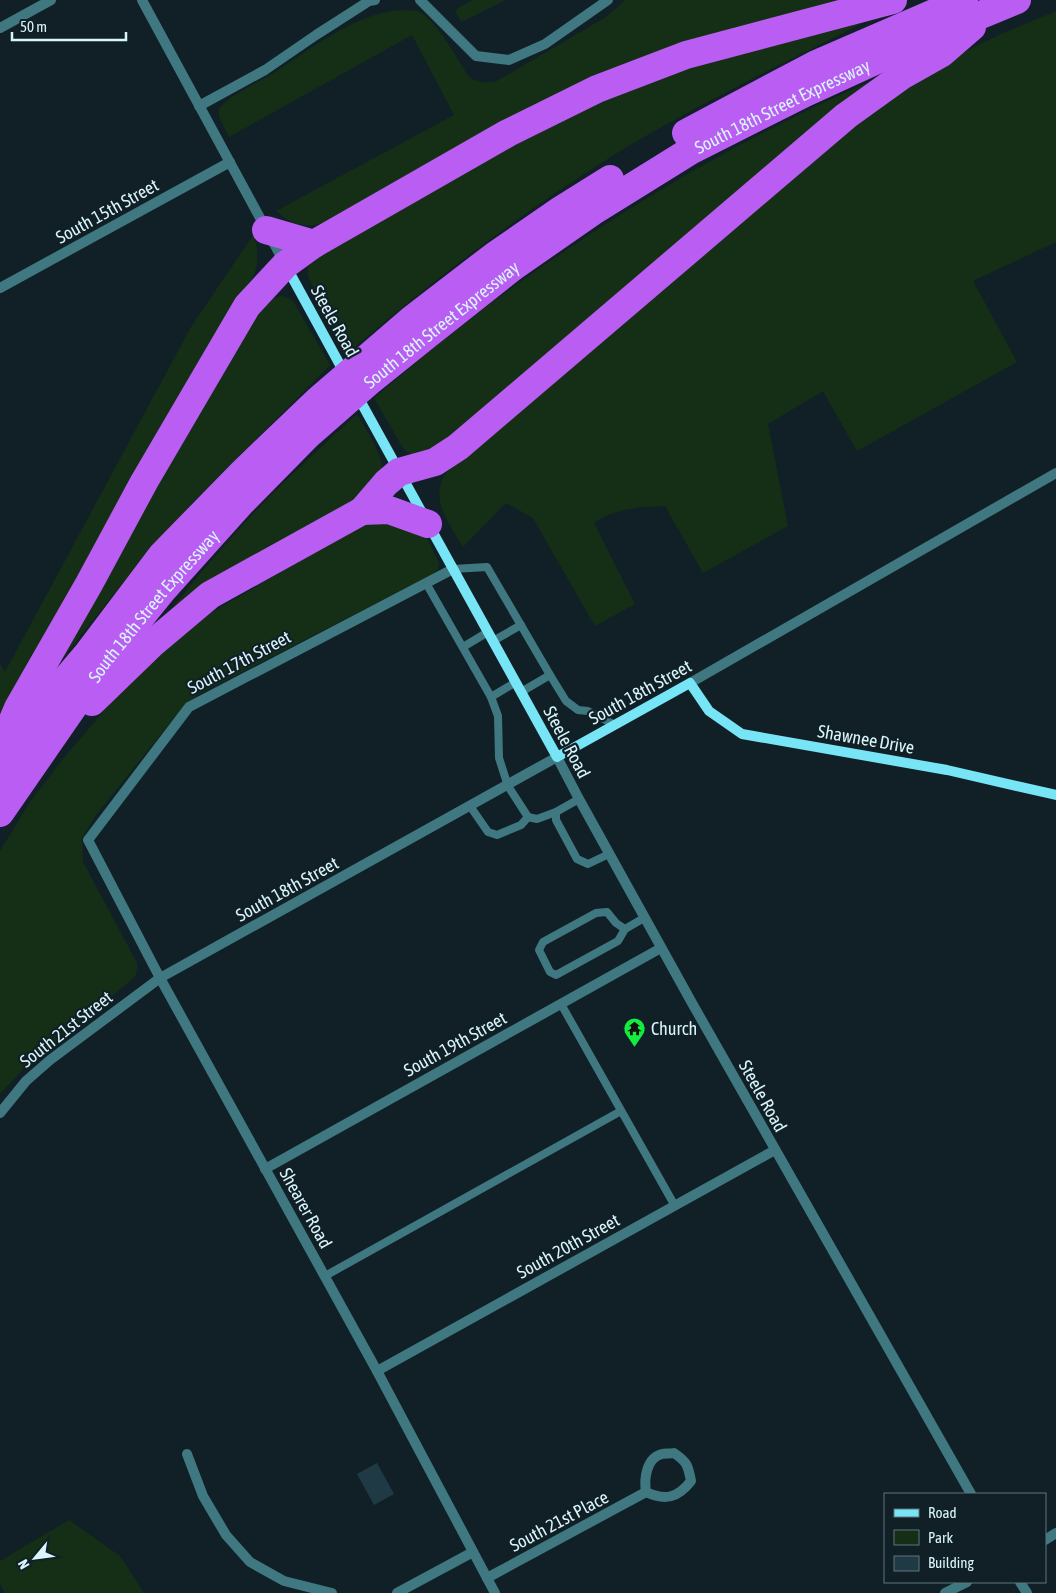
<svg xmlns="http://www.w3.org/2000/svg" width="1056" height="1593" viewBox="0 0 1056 1593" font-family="'Asap Condensed',sans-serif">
  <rect width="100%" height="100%" fill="#112026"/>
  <g fill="#152f16">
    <path d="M473,0H505L461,22L455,10Z"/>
    <path d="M625,0H860L691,46L327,222C305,228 294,227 276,211L454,115L412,35L229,137L219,117V108C236,91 260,82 280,69C315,46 374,0 420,12C438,22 457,60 470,78C479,83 486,83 497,81L606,17Z"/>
    <path d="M1056,11V242L973,281L1017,362L857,451L823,391L768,424L788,526L703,573L665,506C640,507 615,508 594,523L635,604L595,626L533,518L506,503L463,547C451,526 429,500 445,475C450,468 459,461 465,455L864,116L959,55L999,35Z"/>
    <path d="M870,19C783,64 693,106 609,158C517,216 430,282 348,353L308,277V268L315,258L548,120L630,85Z"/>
    <path d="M869,82L872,88L447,446L413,455L407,452L403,448L374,398C420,359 467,320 516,285C627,206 744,137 869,82Z"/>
    <path d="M254,234C259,258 259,263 250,285L0,719V664L5,672L191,327Z"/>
    <path d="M281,296L287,298L293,301L330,365L195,500L117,590L56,667L223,357L268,300Z"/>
    <path d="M357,414C364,427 388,460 380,474C375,484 365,493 358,502L162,621C196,578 231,536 270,496C298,468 328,441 357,414Z"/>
    <path d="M380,519L426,536L439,563L438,569L433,574L199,694L174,718L96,815L82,838L83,862L137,963V969L135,977L24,1068L0,1094V851L30,802L63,759L135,674L209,614L367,522Z"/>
    <path d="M69,1520L120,1556L144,1593H5L0,1584V1561Z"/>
  </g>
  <path fill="#1f3a45" d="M377,1463L394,1494L374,1505L357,1474Z"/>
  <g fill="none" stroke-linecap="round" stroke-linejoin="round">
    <g stroke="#407881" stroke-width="8">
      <path d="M453,569L487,567L550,675L566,701L578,710L588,711L615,725"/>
      <path d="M426,583L491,697L498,716L499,758L508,786L528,817"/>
      <path d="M493,641L521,625"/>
      <path d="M463,647L488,632"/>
      <path d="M521,692L550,675"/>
      <path d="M491,697L516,682"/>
      <path d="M579,799L556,812V820L577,859L588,864L609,854"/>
      <path d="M470,806L488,832L497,835L521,825L528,817L537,819L556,812"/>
      <path d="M625,929L616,923L607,912L596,913L543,942L539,950L550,972L556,975L618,941L625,929L644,918"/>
      <path d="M561,1004L675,1206"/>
      <path d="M325,1276L621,1111"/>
    </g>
    <g stroke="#407881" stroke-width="10">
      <path d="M420,0L476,56L509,60L545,44L608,0"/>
      <path d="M199,106L265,70L316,35L369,1L375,0"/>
      <path d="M0,288L230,162"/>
      <path d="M453,569L189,707L88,840L160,978L377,1371L495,1593"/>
      <path d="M690,683L1056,473"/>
      <path d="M0,1113L26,1081L50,1060L160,978L557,757"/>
      <path d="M265,1169L661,948"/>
      <path d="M377,1371L775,1150"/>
      <path d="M674,1453C687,1462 688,1465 691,1481C678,1498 665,1501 646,1492C644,1479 646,1458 662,1454C665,1453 670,1454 674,1453Z"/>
      <path d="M187,1454L203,1496L226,1535L250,1562L284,1581L332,1593"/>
      <path d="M1045,1540L1056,1533"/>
      <path d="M487,1578L646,1492"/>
      <path d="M397,1593L473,1552"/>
      <path d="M945,1593L967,1582"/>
    </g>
    <g stroke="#407881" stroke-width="10">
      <path d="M142,0L285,264"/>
      <path d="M0,28L51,0"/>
      <path d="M557,757L579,799L692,1003L971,1494"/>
      <path d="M1020,1582L1027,1593"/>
    </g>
    <g stroke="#77e5f5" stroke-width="10">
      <path d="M286,266L345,374"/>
      <path d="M357,395L557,757L690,683L709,711L742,734L947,770L1056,795"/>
    </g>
    <g stroke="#b95df3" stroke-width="28">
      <path d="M686,133L816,64L964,0"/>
      <path d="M266,230L314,244"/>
      <path d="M362,511L389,510L428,524"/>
      <path d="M92,702L153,643L210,595L362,511L386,483L399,472L435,462L458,447L846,116L903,75L942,53L972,27"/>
      <path d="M0,750L18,708L89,584L144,482L247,306L285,265L314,244L508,133L597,89L686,55L893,0"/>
      <path d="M0,775L48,700L88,653L162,555L243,472L318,400L412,319L494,256L562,209L610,179"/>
      <path id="s1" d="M0,813L103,664L162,591L241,503L308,435L371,380L427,335L513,267L595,210L690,151L805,93L925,38L1017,0"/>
    </g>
  </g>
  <defs>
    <symbol id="temple-pin" viewBox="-11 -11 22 30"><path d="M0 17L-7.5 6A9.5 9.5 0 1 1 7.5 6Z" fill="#14ed3f" stroke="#112026"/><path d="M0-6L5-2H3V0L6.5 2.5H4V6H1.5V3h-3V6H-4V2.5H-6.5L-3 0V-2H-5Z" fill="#111"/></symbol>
  </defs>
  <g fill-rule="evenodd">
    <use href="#temple-pin" x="622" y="1016" width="25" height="34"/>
  </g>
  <g text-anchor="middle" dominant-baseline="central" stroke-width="4.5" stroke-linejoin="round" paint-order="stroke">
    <g font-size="18" fill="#d9f5fc" stroke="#112026">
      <text stroke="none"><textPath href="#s1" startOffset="1068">South 18th Street Expressway</textPath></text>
      <text transform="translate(107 211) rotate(-29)">South 15th Street</text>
      <text transform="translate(335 321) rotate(61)">Steele Road</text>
      <text stroke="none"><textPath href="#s1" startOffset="662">South 18th Street Expressway</textPath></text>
      <text stroke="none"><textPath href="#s1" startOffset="258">South 18th Street Expressway</textPath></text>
      <text transform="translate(239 662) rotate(-28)">South 17th Street</text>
      <text transform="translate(640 692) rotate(-29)">South 18th Street</text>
      <text transform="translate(866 739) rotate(10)">Shawnee Drive</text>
      <text transform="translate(567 742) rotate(62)">Steele Road</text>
      <text transform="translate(287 889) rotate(-29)">South 18th Street</text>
      <text transform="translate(66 1029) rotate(-38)">South 21st Street</text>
      <text transform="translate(455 1044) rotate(-29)">South 19th Street</text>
      <text transform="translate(763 1096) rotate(61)">Steele Road</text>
      <text transform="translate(306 1208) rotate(61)">Shearer Road</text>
      <text transform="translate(568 1246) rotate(-29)">South 20th Street</text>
      <text transform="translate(559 1521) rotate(-28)">South 21st Place</text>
    </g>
    <g font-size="18" fill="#d9f5fc" stroke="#112026" text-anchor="start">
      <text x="651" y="1028">Church</text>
    </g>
  </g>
  <rect x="884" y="1493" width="162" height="90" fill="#112026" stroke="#61757c"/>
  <rect x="894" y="1509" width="25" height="8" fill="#77e5f5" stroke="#61757c"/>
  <text x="928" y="1518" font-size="15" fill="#d9f5fc">Road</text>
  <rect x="894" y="1530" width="25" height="15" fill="#152f16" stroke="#61757c"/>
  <text x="928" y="1543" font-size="15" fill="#d9f5fc">Park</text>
  <rect x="894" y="1556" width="25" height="15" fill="#1f3a45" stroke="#61757c"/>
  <text x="928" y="1568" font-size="15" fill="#d9f5fc">Building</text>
  <g transform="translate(35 1558) rotate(241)" stroke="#112026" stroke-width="4" paint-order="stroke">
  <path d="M0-4L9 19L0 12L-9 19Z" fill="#d9f5fc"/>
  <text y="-8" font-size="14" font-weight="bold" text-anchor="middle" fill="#d9f5fc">N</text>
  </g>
  <path d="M12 32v8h114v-8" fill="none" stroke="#d9f5fc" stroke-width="2.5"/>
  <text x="20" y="32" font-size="15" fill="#d9f5fc" stroke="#112026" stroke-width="4" paint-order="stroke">50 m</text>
</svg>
